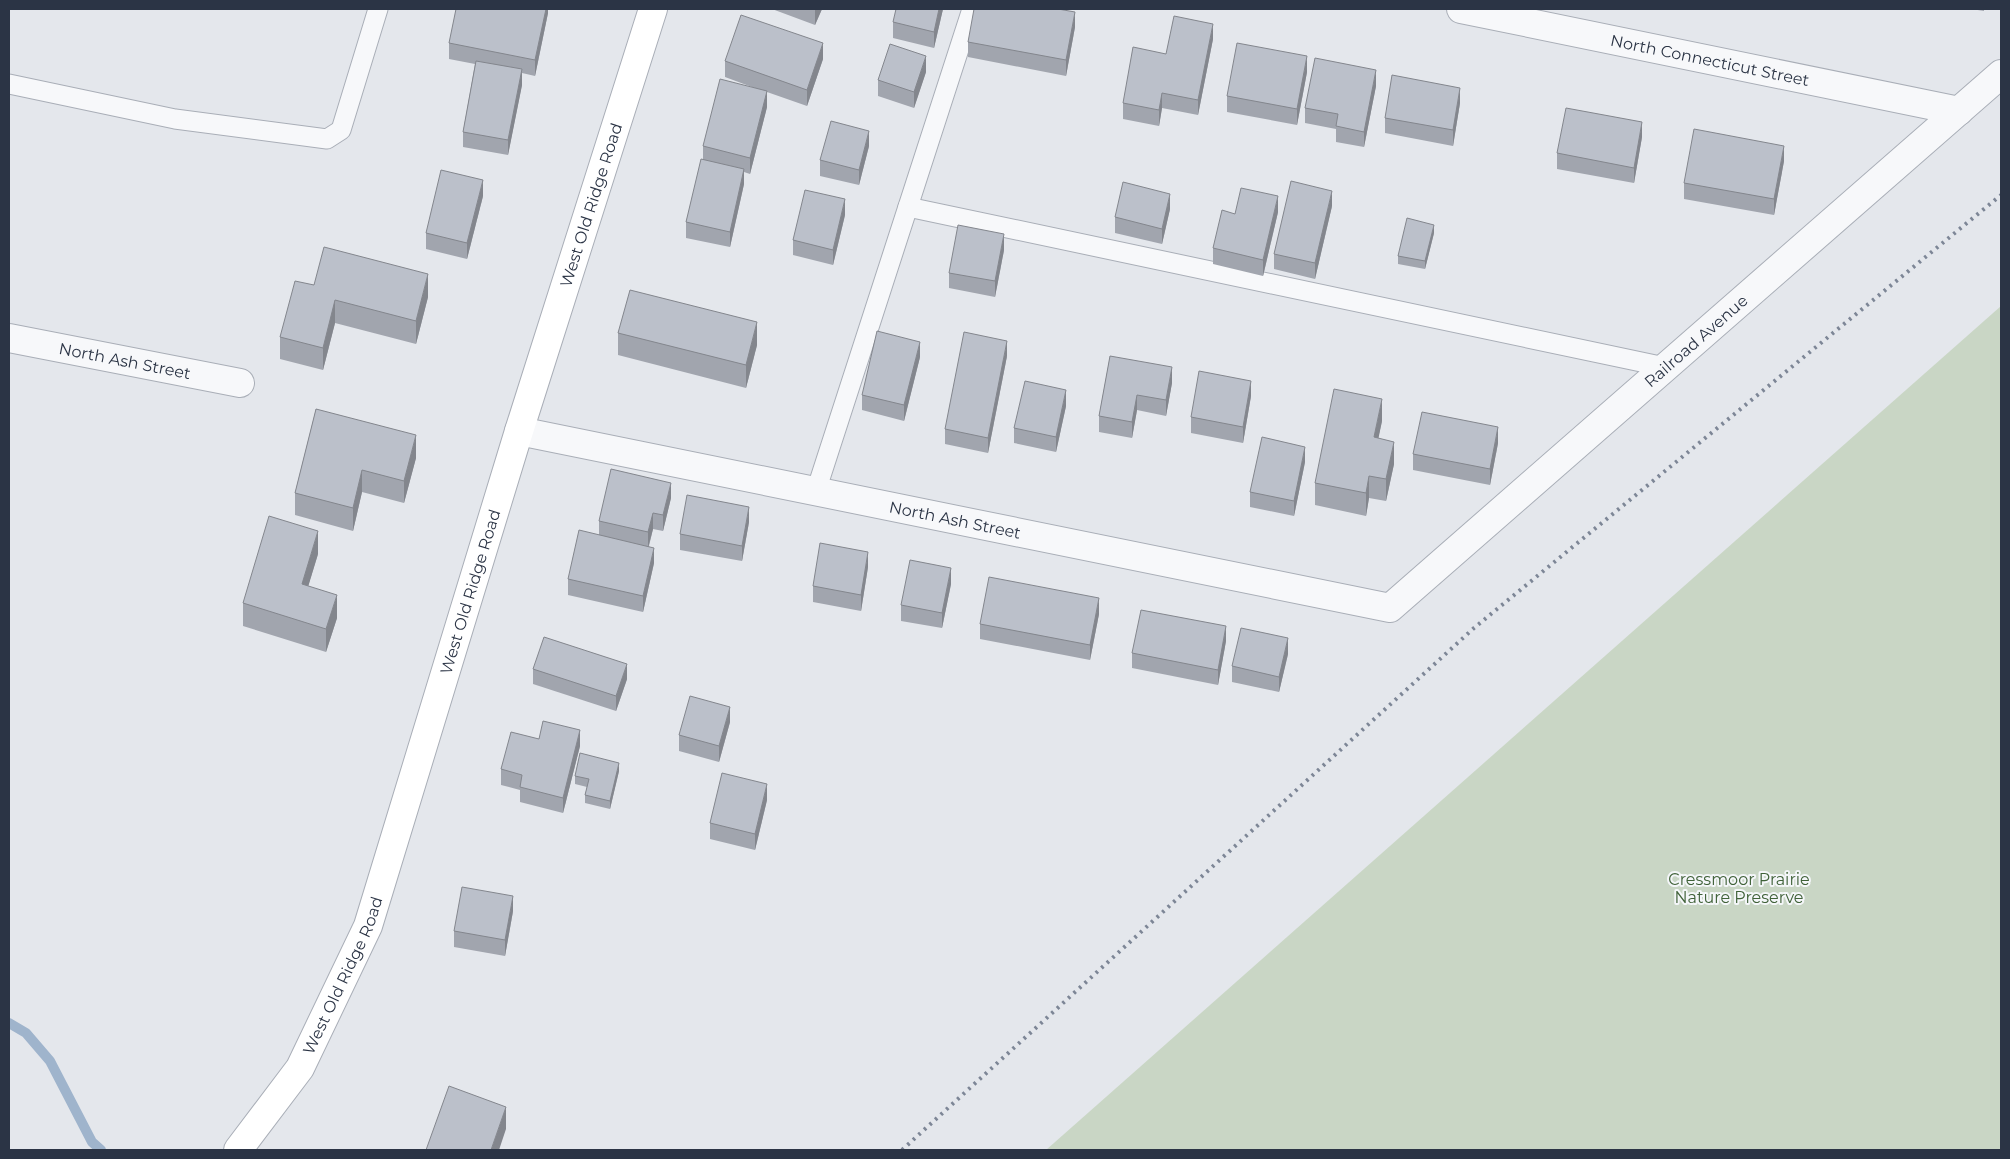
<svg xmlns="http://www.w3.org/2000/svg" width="2010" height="1159" viewBox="0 0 2010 1159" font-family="Montserrat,sans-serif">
  <rect width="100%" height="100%" fill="#e4e7ec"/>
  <path fill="#c9d6c5" d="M2001,306V1150H1046Z"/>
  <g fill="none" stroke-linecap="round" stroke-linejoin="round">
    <path stroke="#9fb4cc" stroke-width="10" d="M9,1023L26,1033L50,1061L92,1142L101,1150"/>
    <defs>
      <g id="lane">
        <path d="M9,84L175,119L327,139L341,130L378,9"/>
        <path d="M908,207L1665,367"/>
        <path d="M816,491L972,9"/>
      </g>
      <g id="street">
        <path id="s1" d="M1461,9L1959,111"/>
        <path id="s2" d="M9,338L240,383"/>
        <path id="s3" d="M519,431L1390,608L2001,74"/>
      </g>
      <g id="secondary">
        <path id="s4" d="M238,1150L300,1068L368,926L519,431L653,9"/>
      </g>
    </defs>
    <use href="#lane" stroke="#a9aeb7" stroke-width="21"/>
    <use href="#street" stroke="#a9aeb7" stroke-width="30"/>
    <use href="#secondary" stroke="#a9aeb7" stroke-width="30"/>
    <use href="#lane" stroke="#f7f8fa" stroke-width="19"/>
    <use href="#street" stroke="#f7f8fa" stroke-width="28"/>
    <use href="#secondary" stroke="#fff" stroke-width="28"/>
    <path stroke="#7d8696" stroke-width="4" stroke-dasharray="2.5 5" stroke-linecap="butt" d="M902,1150L1474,628L2001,195"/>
  </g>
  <g fill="#a1a5ae">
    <path d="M548,9V13L535,76L522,73V85L508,155L463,147V132L475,64L449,59V43Z"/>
    <path d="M772,9H822L815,25Z"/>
    <path d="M943,9L934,48L893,38V22Z"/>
    <path d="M1971,9H1984V11Z"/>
    <path d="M1075,27L1066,76L968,57V42Z"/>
    <path d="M1213,39L1198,115L1162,108L1159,126L1123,119V103L1166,54Z"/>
    <path d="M823,59L807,106L767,92V107L750,174L744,172V184L730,247L686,238V222L703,160V146L760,90L725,77V61Z"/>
    <path d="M926,72L914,108L878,96V80Z"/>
    <path d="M1307,72L1297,125L1227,112V96Z"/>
    <path d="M1376,86L1364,147L1336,142V129L1305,123V108Z"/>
    <path d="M1460,103L1453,146L1385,133V118Z"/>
    <path d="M1642,137L1634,183L1557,169V153Z"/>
    <path d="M869,146L859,185L820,176V160Z"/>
    <path d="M1784,161L1774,215L1684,199V183Z"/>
    <path d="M483,196L467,259L426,249V233Z"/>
    <path d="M1332,206L1315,279L1274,269V254Z"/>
    <path d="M1170,209L1162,244L1115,233V217Z"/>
    <path d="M1278,212L1263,276L1213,264V248L1235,214Z"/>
    <path d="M845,215L833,265L793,255V240Z"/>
    <path d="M1434,233L1425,269L1398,264V256Z"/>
    <path d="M1004,250L995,297L949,288V273Z"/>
    <path d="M314,285L428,297L416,344L335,323L323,370L280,359V337Z"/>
    <path d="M618,333L757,345L746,388L618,355Z"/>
    <path d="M1007,356L988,453L945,444V429Z"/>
    <path d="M1110,356L1172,383L1166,416L1137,410L1132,438L1099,432V416Z"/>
    <path d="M920,357L904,421L862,410V395Z"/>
    <path d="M1251,396L1243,443L1191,433V417Z"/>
    <path d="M1066,406L1056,452L1014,443V428Z"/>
    <path d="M316,409L416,458L404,503L362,492L353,531L295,515V493Z"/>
    <path d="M1382,421L1378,438L1394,464L1386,501L1369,498L1366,516L1315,505V483Z"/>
    <path d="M1498,443L1490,485L1413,470V454Z"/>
    <path d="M1305,462L1294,516L1250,507V492Z"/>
    <path d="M671,498L663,531L653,529L649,546L654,563L643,612L568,595V579L599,535V521Z"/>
    <path d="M749,522L742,561L680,550V534Z"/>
    <path d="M318,554L308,586L337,618L326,652L243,626V603Z"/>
    <path d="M868,567L861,611L813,602V586Z"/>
    <path d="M951,584L942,628L901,621V605Z"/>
    <path d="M1099,614L1090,660L980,639V624Z"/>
    <path d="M1226,641L1218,685L1132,668V653Z"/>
    <path d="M1288,654L1279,692L1232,682V666Z"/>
    <path d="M533,669L627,679L616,711L533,684Z"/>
    <path d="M730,722L719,762L679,751V735Z"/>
    <path d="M539,739L580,746L563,813L520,802V790L501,785V769Z"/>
    <path d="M619,771L610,809L585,803V795L587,787L575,784V776Z"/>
    <path d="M767,800L755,850L710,839V823Z"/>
    <path d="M513,911L505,956L454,947V931Z"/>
  </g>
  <g fill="#83868d">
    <path d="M546,9H548V13L535,76V60Z"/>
    <path d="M816,9H822L815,25V9Z"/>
    <path d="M939,9H943L934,48V32Z"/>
    <path d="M1075,12V27L1066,76V60Z"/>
    <path d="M1213,24V39L1198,115V100Z"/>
    <path d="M823,43V59L807,106V90Z"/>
    <path d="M926,56V72L914,108V92Z"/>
    <path d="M1307,56V72L1297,125V109Z"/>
    <path d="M522,69V85L508,155V140Z"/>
    <path d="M1376,70V86L1364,147V132Z"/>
    <path d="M1460,88V103L1453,146V130Z"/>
    <path d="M767,91V107L750,174V158Z"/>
    <path d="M1162,93V108L1159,126V110Z"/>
    <path d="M1642,122V137L1634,183V168Z"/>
    <path d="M869,131V146L859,185V170Z"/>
    <path d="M1784,146V161L1774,215V199Z"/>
    <path d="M744,169V184L730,247V232Z"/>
    <path d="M483,180V196L467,259V243Z"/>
    <path d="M1332,191V206L1315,279V263Z"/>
    <path d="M1170,194V209L1162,244V229Z"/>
    <path d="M1278,196V212L1263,276V260Z"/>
    <path d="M845,199V215L833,265V250Z"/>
    <path d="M1434,225V233L1425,269V261Z"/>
    <path d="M1004,234V250L995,297V281Z"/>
    <path d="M428,274V297L416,344V321Z"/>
    <path d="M335,300V323L323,370V348Z"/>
    <path d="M757,322V345L746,388V365Z"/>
    <path d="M1007,341V356L988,453V438Z"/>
    <path d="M920,342V357L904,421V405Z"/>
    <path d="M1172,367V383L1166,416V400Z"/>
    <path d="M1251,381V396L1243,443V427Z"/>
    <path d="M1066,390V406L1056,452V437Z"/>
    <path d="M1137,395V410L1132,438V422Z"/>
    <path d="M1382,399V421L1374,460V437Z"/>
    <path d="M1498,427V443L1490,485V469Z"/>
    <path d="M416,435V458L404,503V481Z"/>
    <path d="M1394,442V464L1386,501V479Z"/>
    <path d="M1305,447V462L1294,516V501Z"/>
    <path d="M362,470V492L353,531V508Z"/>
    <path d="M1369,476V498L1366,516V493Z"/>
    <path d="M671,483V498L663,531V515Z"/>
    <path d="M749,507V522L742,561V546Z"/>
    <path d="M653,513V529L648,548V532Z"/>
    <path d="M318,531V554L302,607V584Z"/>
    <path d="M654,548V563L643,612V596Z"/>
    <path d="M868,552V567L861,611V595Z"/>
    <path d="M951,568V584L942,628V613Z"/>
    <path d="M337,595V618L326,652V629Z"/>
    <path d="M1099,598V614L1090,660V645Z"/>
    <path d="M1226,626V641L1218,685V670Z"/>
    <path d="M1288,638V654L1279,692V677Z"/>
    <path d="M627,664V679L616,711V696Z"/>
    <path d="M730,707V722L719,762V746Z"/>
    <path d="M580,730V746L563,813V798Z"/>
    <path d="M619,763V771L610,809V801Z"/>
    <path d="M767,784V800L755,850V834Z"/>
    <path d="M513,896V911L505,956V940Z"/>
    <path d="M506,1107V1129L499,1150H491Z"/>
  </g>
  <g fill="#bbc0ca" stroke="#83868d">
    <path d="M456,9H546L535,60L449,43Z"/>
    <path d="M896,9H939L934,32L893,22Z"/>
    <path d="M974,9H1058L1075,12L1066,60L968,42Z"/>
    <path d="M741,15L823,43L807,90L725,61Z"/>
    <path d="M1174,16L1213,24L1198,100L1162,93L1159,110L1123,103L1133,47L1166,54Z"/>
    <path d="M1237,43L1307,56L1297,109L1227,96Z"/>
    <path d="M890,44L926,56L914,92L878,80Z"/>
    <path d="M1315,58L1376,70L1364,132L1336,126L1338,114L1305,108Z"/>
    <path d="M476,61L522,69L508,140L463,132Z"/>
    <path d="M1392,75L1460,88L1453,130L1385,118Z"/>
    <path d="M720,79L767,91L750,158L703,146Z"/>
    <path d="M1566,108L1642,122L1634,168L1557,153Z"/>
    <path d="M831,121L869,131L859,170L820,160Z"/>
    <path d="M1694,129L1784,146L1774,199L1684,183Z"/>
    <path d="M701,159L744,169L730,232L686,222Z"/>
    <path d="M441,170L483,180L467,243L426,233Z"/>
    <path d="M1291,181L1332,191L1315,263L1274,254Z"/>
    <path d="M1123,182L1170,194L1162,229L1115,217Z"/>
    <path d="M1241,188L1278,196L1263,260L1213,248L1222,210L1235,214Z"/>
    <path d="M805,190L845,199L833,250L793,240Z"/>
    <path d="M1407,218L1434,225L1425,261L1398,256Z"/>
    <path d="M958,225L1004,234L995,281L949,273Z"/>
    <path d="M324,247L428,274L416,321L335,300L323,348L280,337L295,281L314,285Z"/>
    <path d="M630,290L757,322L746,365L618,333Z"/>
    <path d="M877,331L920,342L904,405L862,395Z"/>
    <path d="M964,332L1007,341L988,438L945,429Z"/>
    <path d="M1110,356L1172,367L1166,400L1137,395L1132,422L1099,416Z"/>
    <path d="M1199,371L1251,381L1243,427L1191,417Z"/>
    <path d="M1025,381L1066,390L1056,437L1014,428Z"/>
    <path d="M1334,389L1382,399L1374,437L1394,442L1386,479L1369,476L1366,493L1315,483Z"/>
    <path d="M316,409L416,435L404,481L362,470L353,508L295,493Z"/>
    <path d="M1422,412L1498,427L1490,469L1413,454Z"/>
    <path d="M1262,437L1305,447L1294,501L1250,492Z"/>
    <path d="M611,469L671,483L663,515L653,513L648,532L599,521Z"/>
    <path d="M687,495L749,507L742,546L680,534Z"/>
    <path d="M269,516L318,531L302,584L337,595L326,629L243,603Z"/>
    <path d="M579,530L654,548L643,596L568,579Z"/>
    <path d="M820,543L868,552L861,595L813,586Z"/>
    <path d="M910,560L951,568L942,613L901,605Z"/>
    <path d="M989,577L1099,598L1090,645L980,624Z"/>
    <path d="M1141,610L1226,626L1218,670L1132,653Z"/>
    <path d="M1241,628L1288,638L1279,677L1232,666Z"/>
    <path d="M544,637L627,664L616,696L533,669Z"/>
    <path d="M690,696L730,707L719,746L679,735Z"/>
    <path d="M543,721L580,730L563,798L520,787L522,775L501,769L511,732L539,739Z"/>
    <path d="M580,753L619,763L610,801L585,795L589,779L575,776Z"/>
    <path d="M722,773L767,784L755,834L710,823Z"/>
    <path d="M462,887L513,896L505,940L454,931Z"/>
    <path d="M449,1086L506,1107L491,1150H426Z"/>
  </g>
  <g text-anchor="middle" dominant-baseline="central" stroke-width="4" stroke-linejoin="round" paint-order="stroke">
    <g font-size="16" fill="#2b3445" stroke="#f4f6f9">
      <text stroke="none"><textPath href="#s1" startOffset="254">North Connecticut Street</textPath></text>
      <text stroke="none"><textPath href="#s4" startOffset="1015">West Old Ridge Road</textPath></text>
      <text stroke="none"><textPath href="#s3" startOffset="1295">Railroad Avenue</textPath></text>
      <text stroke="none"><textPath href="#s2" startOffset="118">North Ash Street</textPath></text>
      <text stroke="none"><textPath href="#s3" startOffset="445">North Ash Street</textPath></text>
      <text stroke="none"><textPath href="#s4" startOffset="610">West Old Ridge Road</textPath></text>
      <text stroke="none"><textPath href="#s4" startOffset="205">West Old Ridge Road</textPath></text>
    </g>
    <g font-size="16" fill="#3f6138" stroke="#f4f6f9">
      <text x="1739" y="879">Cressmoor Prairie<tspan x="1739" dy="18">Nature Preserve</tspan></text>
    </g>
  </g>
  <rect width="2010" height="1159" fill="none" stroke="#2b3445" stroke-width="20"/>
</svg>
